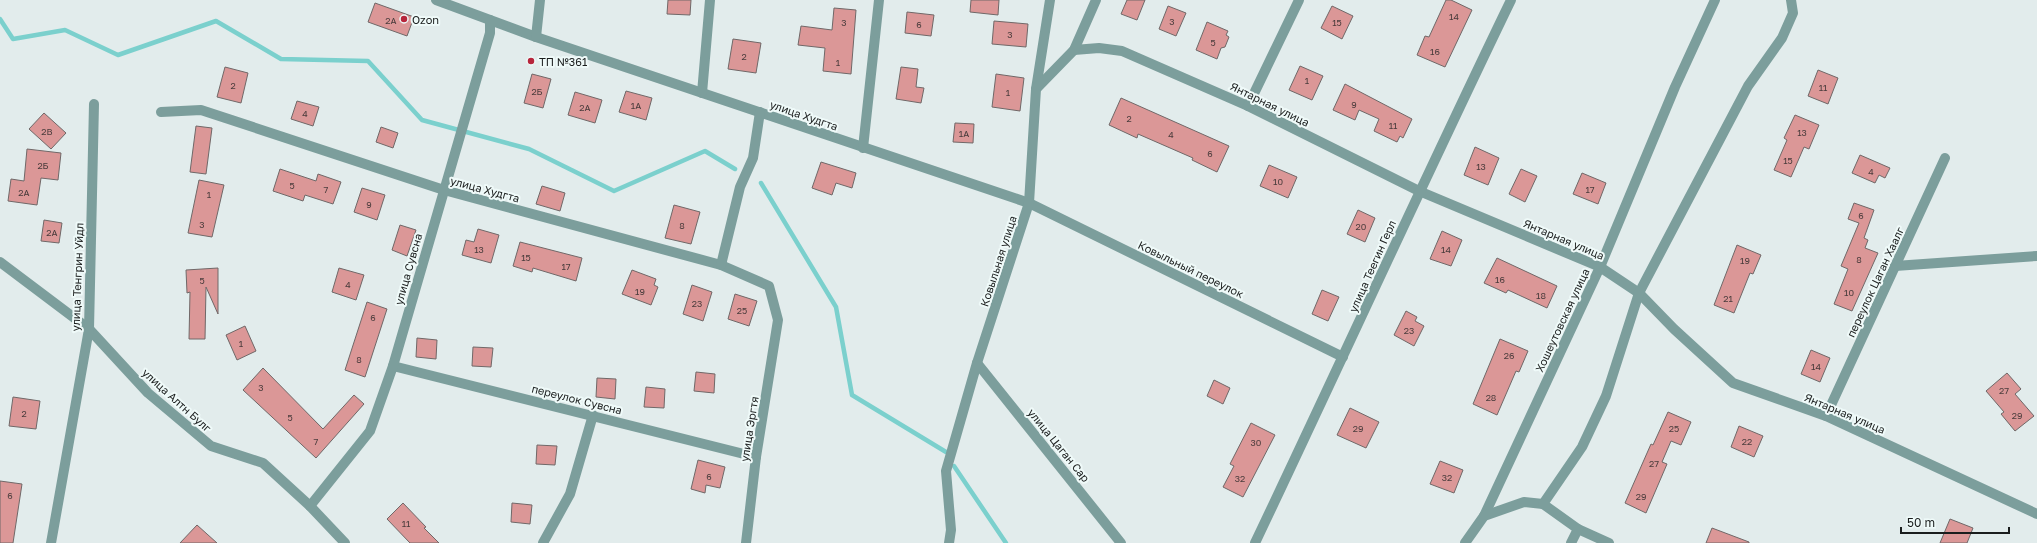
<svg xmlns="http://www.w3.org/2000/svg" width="2037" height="543" viewBox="0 0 2037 543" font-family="'Golos Text',sans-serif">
  <rect width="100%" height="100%" fill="#e2ecec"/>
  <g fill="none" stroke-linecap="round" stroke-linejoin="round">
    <g stroke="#7bd0cd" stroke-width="4.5">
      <path d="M0,19L13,39L65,30L118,55L216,21L281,59L368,61L422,120L529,149L614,191L705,151L735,169"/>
      <path d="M761,183L836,307L852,395L946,452"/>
      <path d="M954,466L1006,543"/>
    </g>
  </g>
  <g fill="#db9797" stroke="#706868">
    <path d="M668,0H691L690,15L667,14Z"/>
    <path d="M971,0H999L998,15L970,12Z"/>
    <path d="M1127,0H1145L1137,20L1121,14Z"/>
    <path d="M1446,0H1451L1472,10L1445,67L1417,55L1425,36L1429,37Z"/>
    <path d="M375,3L414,17L407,36L368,22Z"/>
    <path d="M1168,6L1186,13L1176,36L1159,29Z"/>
    <path d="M1332,6L1353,16L1342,39L1321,28Z"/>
    <path d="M834,8L856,10L851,74L823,71L825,48L798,45L801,26L832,30Z"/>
    <path d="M907,12L934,15L931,36L905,33Z"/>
    <path d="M994,21L1028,24L1026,47L992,44Z"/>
    <path d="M1207,22L1228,31L1226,35L1229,37L1225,47L1221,48L1217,59L1196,50Z"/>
    <path d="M733,39L761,43L756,73L728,69Z"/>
    <path d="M1300,66L1323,76L1312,100L1289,90Z"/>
    <path d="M225,67L248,73L241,103L217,97Z"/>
    <path d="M901,67L918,69L916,87L924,88L921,103L896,99Z"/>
    <path d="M1818,70L1838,78L1828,104L1808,96Z"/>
    <path d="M532,74L551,79L543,108L524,103Z"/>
    <path d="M996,74L1024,78L1020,111L992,107Z"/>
    <path d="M1345,84L1412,119L1403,138L1400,136L1397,142L1374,131L1379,119L1359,110L1355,120L1333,110Z"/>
    <path d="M626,91L652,98L646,120L619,112Z"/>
    <path d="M575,92L602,100L595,123L568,115Z"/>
    <path d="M1121,98L1229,146L1217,172L1192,160L1193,158L1138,134L1137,138L1109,125Z"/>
    <path d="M297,101L319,107L313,126L291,119Z"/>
    <path d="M44,113L66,133L51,149L29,129Z"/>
    <path d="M1795,115L1819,125L1809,149L1804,147L1791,177L1774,170L1787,140L1784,138Z"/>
    <path d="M955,123L974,124L973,143L953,142Z"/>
    <path d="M196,126L212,128L206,174L190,172Z"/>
    <path d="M381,127L398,133L393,148L376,142Z"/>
    <path d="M1475,147L1499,158L1488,185L1464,175Z"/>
    <path d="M27,149L61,153L58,180L41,178L37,205L8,201L11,179L24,181Z"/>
    <path d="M1860,155L1890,168L1885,178L1879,175L1875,183L1852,173Z"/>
    <path d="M821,162L856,173L852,188L836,183L832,195L812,188Z"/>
    <path d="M1269,165L1297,177L1288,198L1260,186Z"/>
    <path d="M280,169L316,181L318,174L341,182L333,204L305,195L303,201L273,191Z"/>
    <path d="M1521,169L1537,176L1525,202L1509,194Z"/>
    <path d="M1582,173L1606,183L1598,204L1573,194Z"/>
    <path d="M199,180L224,185L212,237L188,233Z"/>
    <path d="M542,186L565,193L560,211L536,204Z"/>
    <path d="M362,188L385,195L377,220L354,212Z"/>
    <path d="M1854,203L1874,210L1864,238L1868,240L1865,248L1878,253L1852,311L1834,304L1848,269L1841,266L1859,223L1848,219Z"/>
    <path d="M674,205L700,212L691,244L665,238Z"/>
    <path d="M1358,210L1375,218L1365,242L1347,234Z"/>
    <path d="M44,220L62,223L59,243L41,241Z"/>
    <path d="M400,225L416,230L407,256L392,250Z"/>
    <path d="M478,229L499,235L491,263L462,255L466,240L474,242Z"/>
    <path d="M1442,231L1462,240L1451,266L1430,259Z"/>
    <path d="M520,242L582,258L576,281L533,268L532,272L513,266Z"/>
    <path d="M1737,245L1761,255L1753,274L1750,273L1734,313L1714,305Z"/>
    <path d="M1497,258L1557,286L1547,308L1508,290L1506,293L1484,283Z"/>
    <path d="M218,268V314L206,287L205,339H189L190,292L187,293L186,270Z"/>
    <path d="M339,268L364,275L356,300L332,292Z"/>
    <path d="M632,270L656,279L654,285L658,287L651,305L622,294Z"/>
    <path d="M692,285L712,292L703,321L683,314Z"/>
    <path d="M1322,290L1339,297L1328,321L1312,314Z"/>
    <path d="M735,294L757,301L749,326L728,319Z"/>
    <path d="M367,302L387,309L365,377L345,370Z"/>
    <path d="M1406,311L1417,317L1415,321L1424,326L1414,346L1394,335Z"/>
    <path d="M245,326L256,351L237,360L226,335Z"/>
    <path d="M417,338L437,340L436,359L416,357Z"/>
    <path d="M1500,339L1528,351L1519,372L1516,371L1497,415L1473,404Z"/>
    <path d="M473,347L493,348L491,367L472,366Z"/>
    <path d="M1811,350L1830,358L1820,382L1801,374Z"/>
    <path d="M263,368L323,429L354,395L364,404L316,458L243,390Z"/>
    <path d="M696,372L715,374L714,393L694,391Z"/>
    <path d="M2007,373L2021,389L2015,394L2034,416L2015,431L2001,414L2004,412L1986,391Z"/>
    <path d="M597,378L616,379L615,399L596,397Z"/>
    <path d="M1214,380L1230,388L1223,404L1207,396Z"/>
    <path d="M646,387L665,389L664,408L644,407Z"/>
    <path d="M13,397L40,401L36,429L9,426Z"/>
    <path d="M1350,408L1379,422L1366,448L1337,435Z"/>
    <path d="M1668,412L1691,422L1681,445L1671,441L1662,462L1667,464L1646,513L1625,503L1651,444L1653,445Z"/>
    <path d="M1251,423L1275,435L1243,497L1223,487L1234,466L1230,464Z"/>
    <path d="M1739,426L1763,436L1754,457L1731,447Z"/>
    <path d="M537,445L557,446L555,465L536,464Z"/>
    <path d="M698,460L725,467L720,488L706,485L705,493L691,489Z"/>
    <path d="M1440,461L1463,470L1454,493L1430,484Z"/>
    <path d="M0,481L22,484L13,543H0Z"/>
    <path d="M403,503L426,527L424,528L439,543H410L387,519Z"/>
    <path d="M512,503L532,505L530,524L511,522Z"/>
    <path d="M1950,519L1973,528L1967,543H1940Z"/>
    <path d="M197,525L217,543H180Z"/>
    <path d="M1712,528L1749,542V543H1706Z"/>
  </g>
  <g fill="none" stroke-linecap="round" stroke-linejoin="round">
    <g stroke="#7c9e9c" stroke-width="10">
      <path d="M436,0L536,37L1029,203L1343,357"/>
      <path d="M536,37L540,0"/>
      <path d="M1074,50L1099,48L1122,51L1248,106L1419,191L1600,267L1639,293L1674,329L1733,383L1826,416L2037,514"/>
      <path d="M1036,89L1050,0"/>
      <path d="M702,93L710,0"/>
      <path d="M1248,106L1299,0"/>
      <path d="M161,112L201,110L444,190L721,265L769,286L778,320L756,457L746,543"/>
      <path d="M863,148L879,0"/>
      <path d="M0,262L89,329L148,393L211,446L263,463L310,506L345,543"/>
      <path d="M721,265L740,187L753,158L760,112"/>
      <path d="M1895,266L2037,256"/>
      <path d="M977,363L1121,543"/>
      <path d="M393,366L756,457"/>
      <path d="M1826,416L1945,158"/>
      <path d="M310,506L370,431L393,366L490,33V20"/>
      <path d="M1484,516L1600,267L1675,87L1715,0"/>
      <path d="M1578,529L1609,543"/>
      <path d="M51,543L89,329L94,104"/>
      <path d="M543,543L570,494L593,415"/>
      <path d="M949,543L951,530L946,471L977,363L1029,203L1036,89L1074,50L1096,0"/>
      <path d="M1255,543C1341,362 1424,180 1511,0"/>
      <path d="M1465,543L1484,516L1524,502L1543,504"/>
      <path d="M1571,543L1578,529L1543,504L1582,447L1606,396L1639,293L1748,86L1782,38L1793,13L1791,0"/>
    </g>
  </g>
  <g fill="#b7253b" stroke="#effaf9" stroke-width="1.5">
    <circle cx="404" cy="19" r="4"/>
    <circle cx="531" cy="61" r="4"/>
  </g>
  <g text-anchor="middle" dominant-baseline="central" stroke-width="4" stroke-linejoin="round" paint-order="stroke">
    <g font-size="9" fill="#4a3c3c">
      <text x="1454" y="16">14</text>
      <text x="391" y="20">2А</text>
      <text x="1172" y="21">3</text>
      <text x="844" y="22">3</text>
      <text x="1337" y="22">15</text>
      <text x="919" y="24">6</text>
      <text x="1010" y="34">3</text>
      <text x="1213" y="42">5</text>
      <text x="1435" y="51">16</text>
      <text x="744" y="56">2</text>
      <text x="838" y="62">1</text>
      <text x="1307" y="80">1</text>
      <text x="233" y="85">2</text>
      <text x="1823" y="87">11</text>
      <text x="537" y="91">2Б</text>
      <text x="1008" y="92">1</text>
      <text x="1354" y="104">9</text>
      <text x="636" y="105">1А</text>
      <text x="585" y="107">2А</text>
      <text x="305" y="113">4</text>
      <text x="1129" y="118">2</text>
      <text x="1393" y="125">11</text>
      <text x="47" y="131">2В</text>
      <text x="1802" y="132">13</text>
      <text x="964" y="133">1А</text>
      <text x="1171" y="134">4</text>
      <text x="1210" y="153">6</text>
      <text x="1788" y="160">15</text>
      <text x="43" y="165">2Б</text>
      <text x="1481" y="166">13</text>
      <text x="1871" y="171">4</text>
      <text x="1278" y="181">10</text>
      <text x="292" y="185">5</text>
      <text x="326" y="189">7</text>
      <text x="1590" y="189">17</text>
      <text x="24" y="192">2А</text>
      <text x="209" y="194">1</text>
      <text x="369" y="204">9</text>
      <text x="1861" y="215">6</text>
      <text x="202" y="224">3</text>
      <text x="682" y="225">8</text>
      <text x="1361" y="226">20</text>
      <text x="52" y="232">2А</text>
      <text x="479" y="249">13</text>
      <text x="1446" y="249">14</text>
      <text x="526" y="257">15</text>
      <text x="1859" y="259">8</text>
      <text x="1745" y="260">19</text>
      <text x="566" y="266">17</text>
      <text x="1500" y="279">16</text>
      <text x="202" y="280">5</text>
      <text x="348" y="284">4</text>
      <text x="640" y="291">19</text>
      <text x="1849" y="292">10</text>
      <text x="1541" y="295">18</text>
      <text x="1728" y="298">21</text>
      <text x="697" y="303">23</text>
      <text x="742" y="310">25</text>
      <text x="373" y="317">6</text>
      <text x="1409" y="330">23</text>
      <text x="241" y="343">1</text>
      <text x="1509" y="355">26</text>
      <text x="359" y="359">8</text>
      <text x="1816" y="366">14</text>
      <text x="261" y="387">3</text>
      <text x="2004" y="390">27</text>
      <text x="1491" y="397">28</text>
      <text x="24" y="413">2</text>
      <text x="2017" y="415">29</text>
      <text x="290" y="417">5</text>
      <text x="1358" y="428">29</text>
      <text x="1674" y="428">25</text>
      <text x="316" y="441">7</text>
      <text x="1747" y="441">22</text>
      <text x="1256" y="442">30</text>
      <text x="1654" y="463">27</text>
      <text x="709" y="476">6</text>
      <text x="1447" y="477">32</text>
      <text x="1240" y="478">32</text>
      <text x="10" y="495">6</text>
      <text x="1641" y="496">29</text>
      <text x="406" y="523">11</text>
    </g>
    <g font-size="11" fill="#1a1d1d" stroke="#effaf9" text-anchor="start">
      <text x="412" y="19">Ozon</text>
      <text x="539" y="61">ТП №361</text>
    </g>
    <g font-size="11" fill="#1a1d1d" stroke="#effaf9">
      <text transform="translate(1270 104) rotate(26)">Янтарная улица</text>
      <text transform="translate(804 115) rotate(19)">улица Худгта</text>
      <text transform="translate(485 189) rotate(15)">улица Худгта</text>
      <text transform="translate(1564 239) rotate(23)">Янтарная улица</text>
      <text transform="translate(998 261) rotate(-72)">Ковыльная улица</text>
      <text transform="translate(1372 266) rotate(-66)">улица Теегин Герл</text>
      <text transform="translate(408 269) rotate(-74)">улица Сувсна</text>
      <text transform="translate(1191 269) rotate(26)">Ковыльный переулок</text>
      <text transform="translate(77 277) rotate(-88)">улица Тенгрин Уйдл</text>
      <text transform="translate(1875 282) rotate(-65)">переулок Цаган Хаалг</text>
      <text transform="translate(1562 320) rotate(-65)">Хошеутовская улица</text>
      <text transform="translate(577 399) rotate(14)">переулок Сувсна</text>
      <text transform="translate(177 400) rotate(42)">улица Алтн Булг</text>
      <text transform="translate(1845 413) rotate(23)">Янтарная улица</text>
      <text transform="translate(749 429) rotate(-81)">улица Эргтя</text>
      <text transform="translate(1059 445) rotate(51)">улица Цаган Сар</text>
    </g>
  </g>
  <path d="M1901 527v6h108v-6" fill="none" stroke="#1a1d1d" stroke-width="2"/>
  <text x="1907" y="527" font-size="12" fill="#1a1d1d" stroke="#effaf9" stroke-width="3" paint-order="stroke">50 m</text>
</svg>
